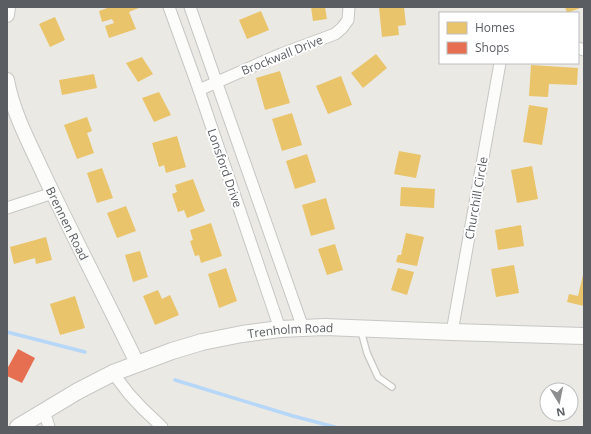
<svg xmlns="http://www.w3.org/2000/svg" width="591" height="434" viewBox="0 0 591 434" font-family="'Open Sans',sans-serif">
  <rect width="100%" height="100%" fill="#eae9e4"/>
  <g fill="#e9c46a">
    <path d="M110,7H141L129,12L136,29L109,38L105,26L114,23L112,19L102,22L99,11Z"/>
    <path d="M311,7H325L327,19L313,21Z"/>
    <path d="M379,7H404L406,25L398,26L399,35L382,37Z"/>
    <path d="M565,7H583L567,13Z"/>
    <path d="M261,11L269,30L247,39L239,20Z"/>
    <path d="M55,17L65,40L50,47L39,24Z"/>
    <path d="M376,54L387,68L363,88L351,73Z"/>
    <path d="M142,57L153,74L138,82L126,63Z"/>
    <path d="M531,65L578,68L577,85L549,84L548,97L529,96Z"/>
    <path d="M280,71L290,103L265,110L256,78Z"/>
    <path d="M94,74L97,88L62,95L59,80Z"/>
    <path d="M341,76L352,105L328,114L316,86Z"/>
    <path d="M159,92L171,115L154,122L142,98Z"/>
    <path d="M529,105L548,108L542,145L523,142Z"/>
    <path d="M292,113L302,145L282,151L272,119Z"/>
    <path d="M87,117L92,131L87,133L94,153L77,159L64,125Z"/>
    <path d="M177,136L186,167L166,173L164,165L159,167L152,143Z"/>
    <path d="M399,151L421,155L416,178L394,174Z"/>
    <path d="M307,154L316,182L295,189L286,161Z"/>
    <path d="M532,166L538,199L517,203L511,170Z"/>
    <path d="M102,168L113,198L97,203L87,173Z"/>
    <path d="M193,179L205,211L187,218L184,210L178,212L172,194L177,192L175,185Z"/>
    <path d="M401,187L435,189L434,208L400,206Z"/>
    <path d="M326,198L335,229L311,236L302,205Z"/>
    <path d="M126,206L136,231L117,238L107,213Z"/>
    <path d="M211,223L222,256L201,263L199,255L195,256L190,241L193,240L190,230Z"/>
    <path d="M521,225L524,246L498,250L495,230Z"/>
    <path d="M406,233L424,237L417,266L396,262L398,255H401Z"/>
    <path d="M46,237L52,260L36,264L35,258L14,264L10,247Z"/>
    <path d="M335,244L343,270L327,275L318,249Z"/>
    <path d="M140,251L148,277L133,282L125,255Z"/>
    <path d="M514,265L519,293L496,297L491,269Z"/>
    <path d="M226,268L237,301L219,308L208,274Z"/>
    <path d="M398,268L414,272L407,295L391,290Z"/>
    <path d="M583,275L584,306L567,302L569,294L578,296Z"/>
    <path d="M158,290L162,299L170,295L179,315L155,325L143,296Z"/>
    <path d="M75,296L85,328L60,335L50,304Z"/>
  </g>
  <path fill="#e76f51" d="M18,349L35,358L22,383L7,376V369Z"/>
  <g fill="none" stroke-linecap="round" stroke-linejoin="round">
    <g stroke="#b6d7f7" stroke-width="3.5">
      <path d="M7,332L85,352"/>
      <path d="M175,380L293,416L335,427"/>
    </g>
    <defs>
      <path id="service" d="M361,331L367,353L378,377L392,387"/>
      <g id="minor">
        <path d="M169,7L199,90L280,329"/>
        <path d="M190,7L303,328"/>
        <path d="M578,48L584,50"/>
        <path d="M199,90L281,54L335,34L342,28L348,20L349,7"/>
        <path d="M7,208L53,193"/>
        <path d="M452,332L500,63"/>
        <path d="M113,373L129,394L142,408L162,427"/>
        <path d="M44,411L49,427"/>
      </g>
      <g id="tertiary">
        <path d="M7,15L8,7"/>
        <path id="s1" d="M7,80C13,114 31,146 45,177C75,240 107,301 137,363"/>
      </g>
      <g id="secondary">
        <path id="s2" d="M18,427L78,391L113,373L172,351L202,342L242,334L280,329L325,327L452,332L584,336"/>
      </g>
    </defs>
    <use href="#service" stroke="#c6c6c5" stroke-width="8"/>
    <use href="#minor" stroke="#c6c6c5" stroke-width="13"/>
    <use href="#tertiary" stroke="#c6c6c5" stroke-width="16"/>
    <use href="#secondary" stroke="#c7c7c6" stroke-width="18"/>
    <use href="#service" stroke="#fcfcfb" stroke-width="5.5"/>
    <use href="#minor" stroke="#fcfcfb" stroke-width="11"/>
    <use href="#tertiary" stroke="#fcfcfb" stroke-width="14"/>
    <use href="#secondary" stroke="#fcfcfb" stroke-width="16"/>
  </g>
  <g text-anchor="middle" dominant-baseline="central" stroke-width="4" stroke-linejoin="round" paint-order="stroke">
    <g font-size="12" fill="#5a5d62" stroke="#fff">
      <text transform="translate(282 55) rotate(-22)">Brockwall Drive</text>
      <text transform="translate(225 168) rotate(71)">Lonsford Drive</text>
      <text transform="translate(476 198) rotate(-80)">Churchill Circle</text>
      <text stroke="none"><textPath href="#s1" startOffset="156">Brennen Road</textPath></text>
      <text stroke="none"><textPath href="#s2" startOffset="293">Trenholm Road</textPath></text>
    </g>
  </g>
  <rect width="591" height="434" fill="none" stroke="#5a5d62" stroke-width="16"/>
  <rect x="439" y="12" width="140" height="52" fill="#ffffff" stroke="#bdbec0"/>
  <rect x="447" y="22" width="20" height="12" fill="#e9c46a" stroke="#bdbec0"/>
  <text x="475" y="32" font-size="12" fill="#5a5d62">Homes</text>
  <rect x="447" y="42" width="20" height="12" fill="#e76f51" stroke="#bdbec0"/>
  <text x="475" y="52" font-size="12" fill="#5a5d62">Shops</text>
  <g transform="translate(559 402) rotate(170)"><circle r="19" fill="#ffffff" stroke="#bdbec0"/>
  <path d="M0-3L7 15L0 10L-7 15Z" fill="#8c8e90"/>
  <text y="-6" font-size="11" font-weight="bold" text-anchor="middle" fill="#5a5d62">N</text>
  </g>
</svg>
